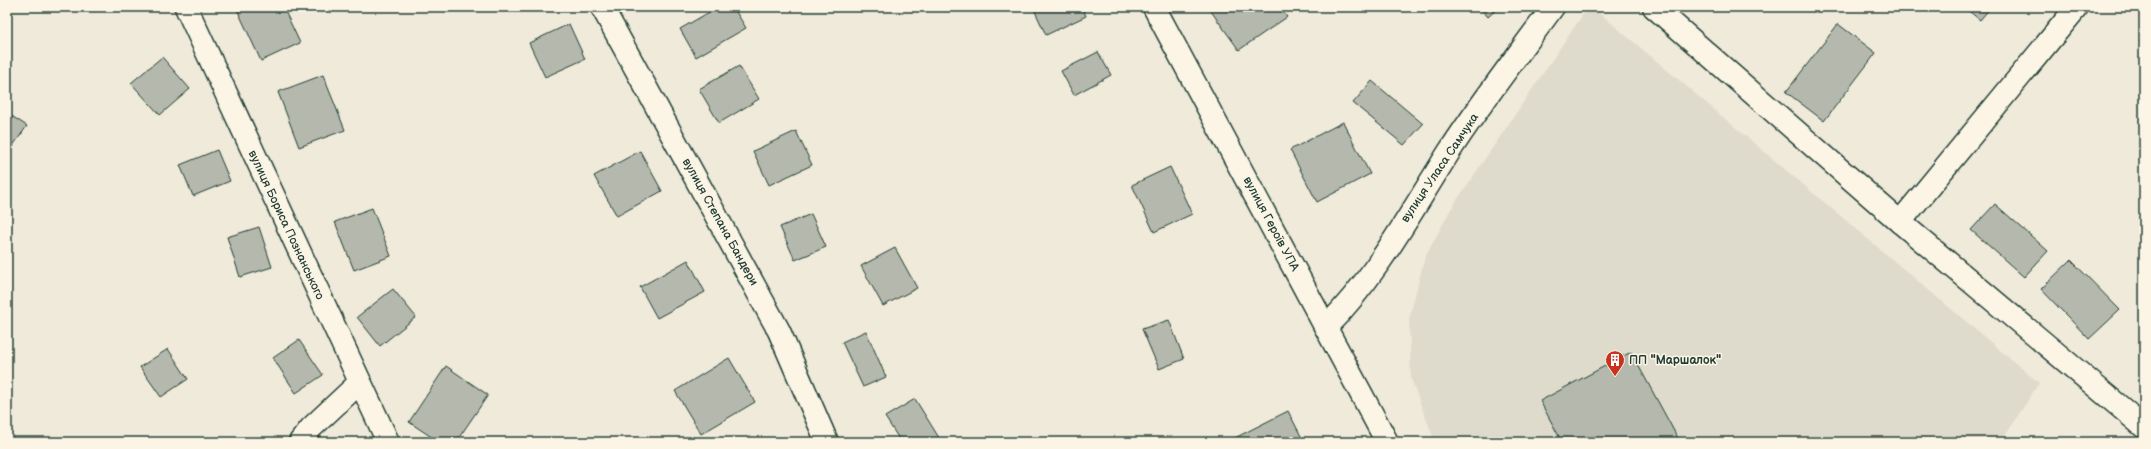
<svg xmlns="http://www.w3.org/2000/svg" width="2151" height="449" viewBox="0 0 2151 449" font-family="'Balsamiq Sans',sans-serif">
  <rect width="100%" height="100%" fill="#efeada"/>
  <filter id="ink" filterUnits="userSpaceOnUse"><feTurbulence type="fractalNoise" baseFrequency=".025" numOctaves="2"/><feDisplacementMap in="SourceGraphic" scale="8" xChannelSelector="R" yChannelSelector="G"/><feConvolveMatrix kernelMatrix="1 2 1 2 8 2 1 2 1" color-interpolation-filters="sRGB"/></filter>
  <g filter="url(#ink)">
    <path fill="#dedbcc" d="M1588,7H1592L2039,383L2001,442H1435L1411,379L1409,319L1425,257L1451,209Z"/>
    <g fill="#b5b9ad" stroke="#1f3d34">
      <path d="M236,7H283L300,43L261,61Z"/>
      <path d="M718,7H733L746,28L696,57L680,29Z"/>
      <path d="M1033,7H1082L1086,16L1046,35Z"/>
      <path d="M1208,7H1280L1287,17L1239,50Z"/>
      <path d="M1479,7H1499L1488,17Z"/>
      <path d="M1964,7H1991L1980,20Z"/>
      <path d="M569,24L585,59L545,77L529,43Z"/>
      <path d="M1838,24L1876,53L1824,121L1786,92Z"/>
      <path d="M1098,52L1111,75L1074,95L1061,71Z"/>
      <path d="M162,57L190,89L160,115L131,83Z"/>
      <path d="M739,66L759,99L719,123L699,89Z"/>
      <path d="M323,75L345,130L299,147L278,92Z"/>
      <path d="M1372,81L1423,124L1404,145L1353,103Z"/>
      <path d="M7,113L27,126L7,154Z"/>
      <path d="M1343,122L1370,174L1317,202L1290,150Z"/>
      <path d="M796,131L812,165L769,185L753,151Z"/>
      <path d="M217,150L230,181L193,196L180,165Z"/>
      <path d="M640,151L662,191L617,216L594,176Z"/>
      <path d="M1170,167L1192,214L1154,232L1132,185Z"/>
      <path d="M1995,204L2048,251L2024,277L1971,230Z"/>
      <path d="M372,208L391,256L354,270L335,222Z"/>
      <path d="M811,214L826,247L795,260L780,227Z"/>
      <path d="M259,227L272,267L240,277L227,237Z"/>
      <path d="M895,248L917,288L883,306L861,266Z"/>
      <path d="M688,260L705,292L657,318L640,287Z"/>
      <path d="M2071,260L2120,310L2089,339L2041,289Z"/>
      <path d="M393,289L416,317L380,346L357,317Z"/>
      <path d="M1169,320L1184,359L1159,369L1142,329Z"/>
      <path d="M866,331L886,377L863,387L842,342Z"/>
      <path d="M299,340L323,375L296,393L273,358Z"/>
      <path d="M168,349L188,379L161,397L140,367Z"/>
      <path d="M1631,352L1680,442H1562L1540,401Z"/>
      <path d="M729,358L755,402L701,434L675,391Z"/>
      <path d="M446,366L488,395L456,442H439L409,422Z"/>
      <path d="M915,399L941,441L940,442H901L885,417Z"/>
      <path d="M1288,411L1304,442H1227Z"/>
    </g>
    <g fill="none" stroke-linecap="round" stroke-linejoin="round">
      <defs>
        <g id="minor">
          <path d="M186,7L388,442"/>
          <path d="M602,7L779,331L827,442"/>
          <path d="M1154,7L1387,442"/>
          <path d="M1654,7L1900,222L2144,427"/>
          <path d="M1900,222L2077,7"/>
          <path d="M1326,327C1376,277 1411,212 1449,152C1481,102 1518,55 1553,7"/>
          <path d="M300,442L311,428L359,383"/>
        </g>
      </defs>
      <use href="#minor" stroke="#1f3d34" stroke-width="25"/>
      <use href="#minor" stroke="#fcf5e5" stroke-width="22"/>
    </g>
  </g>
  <defs>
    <symbol id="building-pin" viewBox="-11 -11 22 30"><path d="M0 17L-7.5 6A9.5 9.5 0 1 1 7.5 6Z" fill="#c8321e" stroke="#fcf5e5"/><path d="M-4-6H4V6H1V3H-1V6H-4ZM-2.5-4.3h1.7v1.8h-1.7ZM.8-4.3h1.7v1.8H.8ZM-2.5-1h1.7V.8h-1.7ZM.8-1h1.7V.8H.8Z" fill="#fff"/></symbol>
  </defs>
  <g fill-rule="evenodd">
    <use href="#building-pin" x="1604" y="349" width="22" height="30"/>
  </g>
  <g text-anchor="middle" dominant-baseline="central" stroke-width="3" stroke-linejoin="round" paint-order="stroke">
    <g font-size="12" fill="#1f3d34" stroke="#fcf5e5">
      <text transform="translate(1440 168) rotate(-56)">вулиця Уласа Самчука</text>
      <text transform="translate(720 222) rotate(61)">вулиця Степана Бандери</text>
      <text transform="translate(1271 224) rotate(62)">вулиця Героїв УПА</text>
      <text transform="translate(286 225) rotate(65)">вулиця Бориса Познанського</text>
    </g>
    <g font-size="12" font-weight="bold" fill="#1f3d34" stroke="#fcf5e5" text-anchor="start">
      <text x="1629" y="360">ПП "Маршалок"</text>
    </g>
  </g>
  <rect width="2151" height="449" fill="none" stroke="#fcf5e5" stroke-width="24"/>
  <rect x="12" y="12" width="2127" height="425" fill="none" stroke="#1f3d34" stroke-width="1.5" filter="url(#ink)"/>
</svg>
